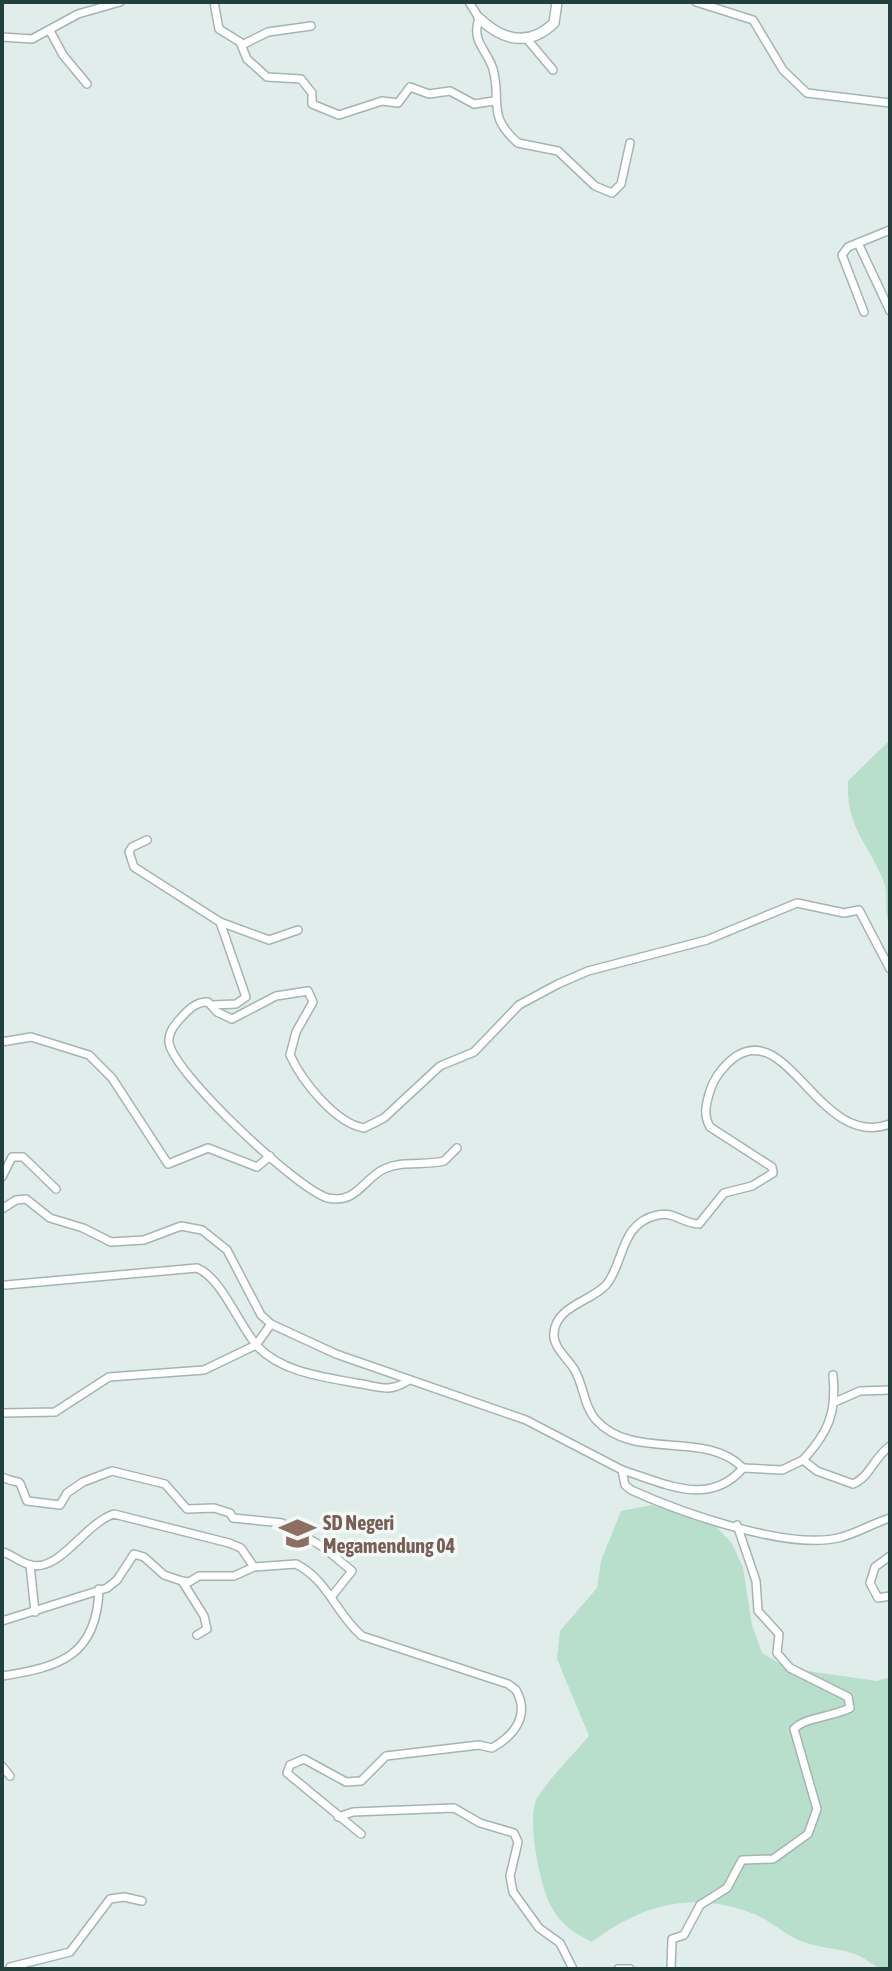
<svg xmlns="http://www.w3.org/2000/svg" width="892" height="1971" viewBox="0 0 892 1971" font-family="'Asap Condensed',sans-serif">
  <rect width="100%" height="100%" fill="#e1edea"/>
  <g fill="#b8dfcc">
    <path d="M890,740V925C883,911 889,896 884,882C868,841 846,829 848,781Z"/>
    <path d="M652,1505L708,1519L731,1542L743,1567L752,1625L762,1653L787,1668L877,1681L890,1677V1969C874,1969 871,1961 857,1955C840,1948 820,1948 803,1942C785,1935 771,1921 754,1914C694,1890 641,1904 592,1942C574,1933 560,1924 551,1906C540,1886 526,1818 537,1798C551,1776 572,1756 589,1736L557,1659L560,1631L597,1588L601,1561L621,1511Z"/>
  </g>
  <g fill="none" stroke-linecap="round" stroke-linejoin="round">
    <defs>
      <g id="minor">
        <path d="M214,2L219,29L240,42L247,59L267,77L301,79L312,93V104L339,115L382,101L398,103L410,87L429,94L450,91L474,104L494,101"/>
        <path d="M469,2L479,18C471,42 486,48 493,69C502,102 486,115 518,143L558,151L595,186L612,193L621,184L630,143"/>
        <path d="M696,2L753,20L783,70L807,93L890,103"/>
        <path d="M50,31L63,55L87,84"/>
        <path d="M2,37L32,39L78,14L120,2"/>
        <path d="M527,39L553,70"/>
        <path d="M242,45L268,32L311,26"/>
        <path d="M858,243L890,311"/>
        <path d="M864,312L842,255L848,247L890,230"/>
        <path d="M147,840L132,847L129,852L134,867L220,922"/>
        <path d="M212,1005L236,1004L246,997L220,922L269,940L298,930"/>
        <path d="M2,1042L31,1037L89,1055L112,1078L168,1164L208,1148L257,1167L270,1156"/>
        <path d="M457,1148L444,1161C424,1166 404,1160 384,1169C363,1179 357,1204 328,1198C299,1191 171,1071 169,1042C168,1033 174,1026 179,1020C187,1011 196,1001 208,1002L217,1012L232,1019L276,996L308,991L313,1002L296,1032L290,1055C302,1081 335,1123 364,1128L384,1118L440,1066L474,1052L519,1005L558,984L588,971L707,940L797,903L844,913L859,910L890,969"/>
        <path d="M2,1177L12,1157H23L56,1189"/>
        <path d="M2,1209L16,1200L26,1199L50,1218L83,1228L111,1242L144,1240L181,1226L202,1230L227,1250L261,1315L271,1324L336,1354L526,1420L622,1470L625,1485L631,1490C680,1512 786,1550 838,1538C856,1534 873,1523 890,1518"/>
        <path d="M6,1285L197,1268C222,1278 239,1326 258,1347C282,1372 323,1377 356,1383C378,1386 389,1394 409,1380"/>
        <path d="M835,1402L860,1391L890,1390"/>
        <path d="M2,1413L55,1412L109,1377L204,1370L256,1345L271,1324"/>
        <path d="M803,1460C828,1433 837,1413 833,1375"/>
        <path d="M743,1468L782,1470L803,1460L817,1471L853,1484C870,1477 874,1457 890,1446"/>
        <path d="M622,1470C664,1483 709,1508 743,1468C705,1429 634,1462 596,1420C583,1405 584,1385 574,1369C568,1359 552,1346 554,1333C556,1306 590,1302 606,1285C625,1263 619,1223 658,1215C673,1211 684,1224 699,1224L724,1193L752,1186L773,1173L772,1167L710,1127C703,1115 706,1104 710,1091C714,1078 724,1065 735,1057C789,1020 820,1150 890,1124"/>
        <path d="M2,1477C26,1488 15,1472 27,1501L60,1505L67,1493L83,1482L112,1471L165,1484L187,1509L214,1508L230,1513L233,1518L282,1523L323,1547L352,1571L332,1596"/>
        <path d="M2,1552C12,1554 20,1563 31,1565C60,1572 85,1523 114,1514L229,1543L241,1548L254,1567"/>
        <path d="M890,1556L875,1567L870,1583L878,1598L890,1596"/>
        <path d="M30,1565L35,1612"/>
        <path d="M182,1581L189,1582L199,1576H234L254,1567L296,1564C328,1580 336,1614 362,1636L508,1684L516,1690C530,1715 515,1735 492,1748L479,1745L386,1756L361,1781L346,1782L304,1759L290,1765L287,1773L361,1834"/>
        <path d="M2,1621L107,1588L117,1580L134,1554L144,1557L164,1575L182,1581L204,1616L207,1629L197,1635"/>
        <path d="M2,1676C60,1667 97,1656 99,1589"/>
        <path d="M2,1766L10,1776"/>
        <path d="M338,1817L353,1812L454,1808L480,1823L514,1833L518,1842L510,1876L513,1892L539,1928L560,1943L573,1969"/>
        <path d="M10,1967L70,1952L110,1899L124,1897L142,1901"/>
        <path d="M618,1969H630"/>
        <path d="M671,1969L672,1939L684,1935L700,1905L727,1888L742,1860L773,1859L808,1834L817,1809L794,1729C805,1717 832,1717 850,1708L848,1697L790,1668L777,1653L779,1634L758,1611L756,1581L737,1525"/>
      </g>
      <path id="tertiary" d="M479,18C503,41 529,47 554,23L557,2"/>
    </defs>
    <use href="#minor" stroke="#a3b5b3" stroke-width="10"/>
    <use href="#tertiary" stroke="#a3b5b3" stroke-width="12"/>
    <use href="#minor" stroke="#fff" stroke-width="7"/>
    <use href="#tertiary" stroke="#fff" stroke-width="9"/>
  </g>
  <defs>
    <symbol id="school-bare" viewBox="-9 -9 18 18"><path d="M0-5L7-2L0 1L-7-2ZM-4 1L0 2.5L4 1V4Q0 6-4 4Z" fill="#8d6e63" stroke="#f2f9f7" stroke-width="2.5" paint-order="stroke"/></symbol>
  </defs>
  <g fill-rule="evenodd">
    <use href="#school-bare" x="272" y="1508" width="51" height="51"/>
  </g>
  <g text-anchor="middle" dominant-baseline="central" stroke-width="7" stroke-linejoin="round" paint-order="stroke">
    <g font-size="20" font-weight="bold" fill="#785e54" stroke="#f2f9f7" text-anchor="start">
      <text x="323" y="1522">SD Negeri<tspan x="323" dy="23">Megamendung 04</tspan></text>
    </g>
  </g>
  <rect width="892" height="1971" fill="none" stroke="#203f3d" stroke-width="8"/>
</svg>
